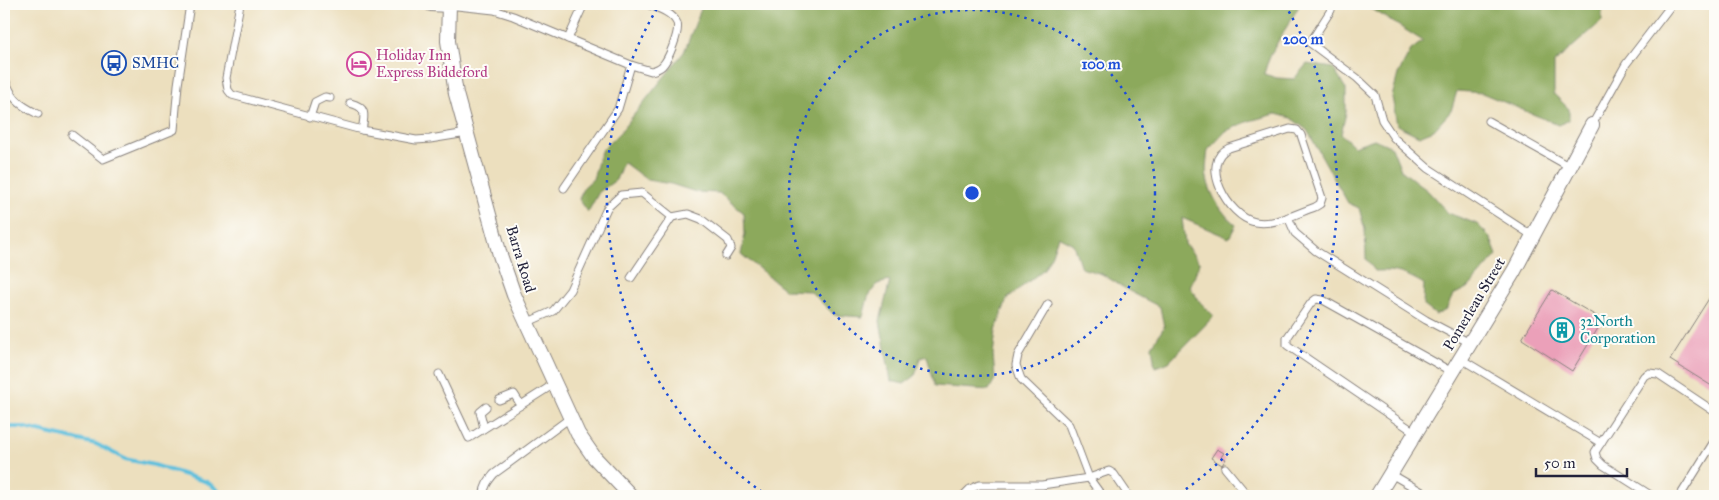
<svg xmlns="http://www.w3.org/2000/svg" width="1719" height="500" viewBox="0 0 1719 500" font-family="'IM FELL Great Primer',serif">
  <rect width="100%" height="100%" fill="#fdfcf7"/>
  <filter id="ink" filterUnits="userSpaceOnUse"><feTurbulence type="fractalNoise" baseFrequency=".02" numOctaves="2"/><feDisplacementMap in="SourceGraphic" scale="10" xChannelSelector="R" yChannelSelector="G"/><feConvolveMatrix kernelMatrix="1 2 1 2 8 2 1 2 1" color-interpolation-filters="sRGB"/></filter>
  <filter id="wash" filterUnits="userSpaceOnUse"><feTurbulence type="fractalNoise" baseFrequency=".0096" numOctaves="4" result="noise"/><feDisplacementMap in="SourceGraphic" scale="20" xChannelSelector="R" yChannelSelector="G"/><feGaussianBlur stdDeviation="1.12" result="paint"/><feColorMatrix in="noise" values="0 0 0 0 0 0 0 0 0 0 0 0 0 0 0 0 0 1.4 0 .05"/><feComposite in="paint" operator="in"/></filter>
  <g filter="url(#wash)">
    <rect width="100%" height="100%" fill="#ecdfbe"/>
    <g fill="#8ca95c" stroke="#57664c">
      <path d="M703,4H1300C1288,27 1270,49 1264,74L1277,78L1294,79L1307,64L1333,68L1346,89V113L1341,134L1354,146L1374,139L1392,147L1401,170L1428,191L1448,213L1477,224L1490,237L1497,255L1469,287L1453,295L1446,310L1436,315L1423,305L1424,284C1405,273 1396,270 1375,271L1366,259L1365,230L1359,208L1348,203L1307,130L1291,118L1276,114L1249,121L1226,131L1208,150C1207,159 1205,170 1207,178C1210,195 1223,215 1236,225L1229,238L1182,218L1185,244L1200,263L1190,287L1200,302L1214,316L1169,362L1155,367L1152,346L1164,327L1160,307L1129,291L1102,274L1081,268L1073,244L1058,236L1052,254L1044,269L1007,299L996,330L993,355L995,379L989,390L935,386L927,356L920,358L915,376L904,384L891,381L880,321L890,281L877,284L868,297L863,317L834,315L810,291L785,290L741,254L745,234L744,213L719,193L696,192L671,184L647,180L623,162L616,180L599,192L588,212L579,199L583,188L593,179L601,151L621,131L684,52Z"/>
      <path d="M1364,4H1602V21L1554,63V94L1569,109V120L1559,125L1482,93L1457,91L1451,111L1434,130L1419,136L1397,125L1392,97L1398,74L1411,50L1423,41Z"/>
    </g>
    <g fill="none" stroke-linecap="round" stroke-linejoin="round">
      <path stroke="#5ec0dd" stroke-width="4" d="M4,427H21L96,444L125,459L154,465L207,482L226,496"/>
    </g>
    <g id="blocks">
      <g fill="#eba0b9">
        <path d="M1715,289V388L1670,360Z"/>
        <path d="M1552,290L1603,320L1572,371L1522,339Z"/>
        <path d="M1217,449L1224,453L1221,457L1226,459L1222,465L1211,458Z"/>
      </g>
    </g>
  </g>
  <g filter="url(#ink)">
    <use href="#blocks" fill-opacity="0" stroke="#87807c" stroke-width="1"/>
    <g fill="none" stroke-linecap="round" stroke-linejoin="round">
      <defs>
        <g id="service">
          <path d="M240,4L226,78L228,90L232,95L362,130L416,140L430,139L467,133"/>
          <path d="M448,5L494,10L513,16L631,65L651,71C655,70 659,69 662,66C669,59 680,31 677,23C672,12 657,8 647,4"/>
          <path d="M1331,10L1310,43L1357,78L1375,95L1382,120L1394,138L1428,168L1533,236"/>
          <path d="M568,39L584,4"/>
          <path d="M4,77C12,98 17,104 38,114"/>
          <path d="M350,103C367,107 365,115 362,130"/>
          <path d="M310,117L315,102L325,97L330,98"/>
          <path d="M1488,121L1570,167"/>
          <path d="M1592,125L1626,64L1672,4"/>
          <path d="M1290,129L1297,130L1301,135L1322,198L1320,204L1315,207C1297,213 1275,226 1255,222C1228,217 1198,162 1229,148Z"/>
          <path d="M72,135L103,159L174,130L178,85L190,4"/>
          <path d="M564,188L618,109L631,65"/>
          <path d="M1288,217L1295,233L1316,251L1426,320L1470,343"/>
          <path d="M631,278L672,217"/>
          <path d="M1048,304L1018,355L1016,365L1021,379L1069,425L1089,478L1102,496"/>
          <path d="M526,323L553,311L570,290L607,208L621,195L642,193L672,217L688,214L701,219L728,240L731,248L726,256"/>
          <path d="M1461,359L1601,443"/>
          <path d="M439,374L469,438L554,384"/>
          <path d="M499,400L514,394L521,405"/>
          <path d="M484,428L480,412L486,407"/>
          <path d="M1416,433L1287,345V338L1311,303L1316,299L1323,300L1452,372"/>
          <path d="M1225,468L1248,496"/>
          <path d="M1391,474L1429,496"/>
          <path d="M484,496C483,487 489,480 494,474L570,418"/>
          <path d="M963,496L970,489L979,485H1042L1089,478L1109,471L1114,474L1129,496"/>
          <path d="M1652,496L1603,465L1597,459L1595,452L1644,376L1649,373L1658,374L1715,412"/>
          <path d="M1680,496L1715,440"/>
        </g>
        <g id="minor">
          <path d="M431,4L448,5"/>
          <path d="M449,4L448,41L456,94L500,255L514,295L578,434L594,457L631,496"/>
          <path d="M1377,496L1514,271L1592,125"/>
        </g>
      </defs>
      <use href="#service" stroke="#87807c" stroke-width="9"/>
      <use href="#minor" stroke="#87807c" stroke-width="16"/>
      <use href="#service" stroke="#fff" stroke-width="7"/>
      <use href="#minor" stroke="#fff" stroke-width="14"/>
    </g>
  </g>
  <g fill="none" stroke="#1d4ed8" stroke-width="2.5" stroke-dasharray="2.5 5">
    <circle cx="972" cy="193" r="183"/>
    <path d="M768 496A365 365 0 0 1 659 5M1285 5A365 365 0 0 1 1176 496"/>
  </g>
  <defs>
    <symbol id="bus-ring" viewBox="-11 -11 22 22"><circle r="9.5" fill="#fdfcf7" stroke="#1a4fb4" stroke-width="1.5"/><path d="M-5-6H5V4H4V6H2V4H-2V6H-4V4H-5ZM-3.5-4V0h7V-4ZM-3.5 1.2v1.5H-2V1.2ZM2 1.2v1.5H3.5V1.2Z" fill="#1a4fb4"/></symbol>
    <symbol id="hotel-ring" viewBox="-11 -11 22 22"><circle r="9.5" fill="#fdfcf7" stroke="#d1479c" stroke-width="1.5"/><path d="M-6-4.5h1.5V1H6V5H4.5V3h-9V5H-6ZM-4 0a1.8 1.8 0 1 1 3.6 0ZM.5 0V-2.5h3Q6-2.5 6 0Z" fill="#d1479c"/></symbol>
    <symbol id="building-ring" viewBox="-11 -11 22 22"><circle r="9.5" fill="#fdfcf7" stroke="#0f9aa8" stroke-width="1.5"/><path d="M-4-6H4V6H1V3H-1V6H-4ZM-2.5-4.3h1.7v1.8h-1.7ZM.8-4.3h1.7v1.8H.8ZM-2.5-1h1.7V.8h-1.7ZM.8-1h1.7V.8H.8Z" fill="#0f9aa8"/></symbol>
  </defs>
  <g fill-rule="evenodd">
    <use href="#bus-ring" x="100" y="49" width="28" height="28"/>
    <use href="#hotel-ring" x="345" y="50" width="28" height="28"/>
    <use href="#building-ring" x="1548" y="316" width="28" height="28"/>
  </g>
  <g text-anchor="middle" dominant-baseline="central" stroke-width="4" stroke-linejoin="round" paint-order="stroke">
    <g font-size="15" fill="#b23c85" stroke="#fdfcf7" text-anchor="start">
      <text x="376" y="55">Holiday Inn<tspan x="376" dy="17">Express Biddeford</tspan></text>
    </g>
    <g font-size="15" fill="#164399" stroke="#fdfcf7" text-anchor="start">
      <text x="132" y="63">SMHC</text>
    </g>
    <g font-size="15" fill="#22223b" stroke="#fdfcf7">
      <text transform="translate(521 259) rotate(73)">Barra Road</text>
      <text transform="translate(1474 304) rotate(-59)">Pomerleau Street</text>
    </g>
    <g font-size="15" fill="#0d838f" stroke="#fdfcf7" text-anchor="start">
      <text x="1580" y="321">32North<tspan x="1580" dy="17">Corporation</tspan></text>
    </g>
  </g>
  <circle cx="972" cy="193" r="8" fill="#1d4ed8" stroke="#fdfcf7" stroke-width="2.5"/>
  <g font-size="15" text-anchor="middle" font-weight="bold" fill="#1d4ed8" stroke="#fdfcf7" stroke-width="4" stroke-linejoin="round" paint-order="stroke">
    <text x="1303" y="44">200 m</text>
    <text x="1101" y="69">100 m</text>
  </g>
  <rect width="1719" height="500" fill="none" stroke="#fdfcf7" stroke-width="20"/>
  <path d="M1536 468v8h91v-8" fill="none" stroke="#22223b" stroke-width="2.5"/>
  <text x="1544" y="468" font-size="15" fill="#22223b" stroke="#fdfcf7" stroke-width="4" paint-order="stroke">50 m</text>
</svg>
